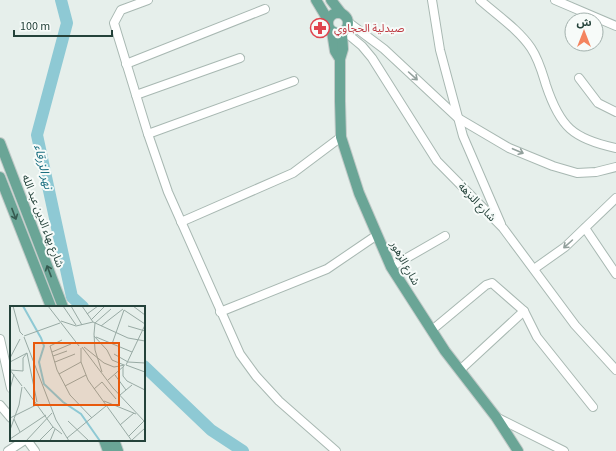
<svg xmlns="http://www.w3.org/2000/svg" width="616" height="451" viewBox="0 0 616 451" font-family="'Source Sans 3','Noto Sans Arabic',sans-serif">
  <rect width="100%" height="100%" fill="#e6efeb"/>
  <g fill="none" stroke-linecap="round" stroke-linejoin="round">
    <g stroke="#8ec9d4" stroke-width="12">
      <path d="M61,0L67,23L37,135L72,297L83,307"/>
      <path d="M144,366L211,430L243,451"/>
    </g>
    <defs>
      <g id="minor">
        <path d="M148,0L121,10L114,23L148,134L168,192L240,354L256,376L279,401L336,451"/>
        <path d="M432,0L440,50L463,136L501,224"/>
        <path d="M480,0C497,15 519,30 531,48C539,60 542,72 546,85C560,127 573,139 616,148"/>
        <path d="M555,0L616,26"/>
        <path d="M348,22L384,49L458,118L509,148L553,166L577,173L596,172L616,167"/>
        <path d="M344,31L362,46L372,58L437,161L503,228L575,325L616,370"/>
        <path d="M126,64L265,9"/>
        <path d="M579,78L598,103L616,112"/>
        <path d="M136,95L240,58"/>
        <path d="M148,134L294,81"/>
        <path d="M181,222L293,173L341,137"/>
        <path d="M585,228L616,274"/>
        <path d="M391,267L445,236"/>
        <path d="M534,269L565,247L616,198"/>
        <path d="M220,312L327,269L377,235"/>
        <path d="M432,330L486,285L492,283L524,311L537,337L593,407"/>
        <path d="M0,339L11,388"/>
        <path d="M460,370L524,311"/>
        <path d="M0,405L11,418"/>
        <path d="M496,417L564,451"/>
        <path d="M27,440L35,451"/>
        <path d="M8,451L25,440"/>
      </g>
      <g id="major">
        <path d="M316,0L328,20"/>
        <path d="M331,0L341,13"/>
        <circle cx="338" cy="23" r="10"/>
        <path d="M332,32L335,51L340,59"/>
        <path d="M342,33L343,49L340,59V101L341,137L359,193L391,267L445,351L496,417L518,451"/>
        <path d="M0,143L63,307"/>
        <path d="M0,177L51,307"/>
        <path d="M104,440L108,451"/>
        <path d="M114,440L118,451"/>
      </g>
    </defs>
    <use href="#minor" stroke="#a8b8b2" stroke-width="10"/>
    <use href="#major" stroke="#c2cac8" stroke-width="12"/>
    <use href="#minor" stroke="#fff" stroke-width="8"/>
    <use href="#major" stroke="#6aa596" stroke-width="10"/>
  </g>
  <defs><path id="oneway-shaft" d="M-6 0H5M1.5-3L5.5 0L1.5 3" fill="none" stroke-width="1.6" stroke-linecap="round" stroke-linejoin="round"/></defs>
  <g stroke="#92a09c">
    <use href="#oneway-shaft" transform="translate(413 76) rotate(42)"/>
    <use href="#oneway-shaft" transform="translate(518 151) rotate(23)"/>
    <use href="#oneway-shaft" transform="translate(568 244) rotate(138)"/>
  </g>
  <g stroke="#365b51">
    <use href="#oneway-shaft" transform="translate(14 214) rotate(69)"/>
    <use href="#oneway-shaft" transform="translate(49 271) rotate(-111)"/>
  </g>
  <defs>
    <symbol id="pharmacy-ring" viewBox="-11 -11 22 22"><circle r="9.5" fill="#f7fbf9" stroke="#e0444e" stroke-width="1.5"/><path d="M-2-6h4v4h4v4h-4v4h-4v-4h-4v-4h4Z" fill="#e0444e"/></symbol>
  </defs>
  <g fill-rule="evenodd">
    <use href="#pharmacy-ring" x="309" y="17" width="22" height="22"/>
  </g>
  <g text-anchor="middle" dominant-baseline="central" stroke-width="4" stroke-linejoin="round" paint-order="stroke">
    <g font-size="11" fill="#be3a42" stroke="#f7fbf9" text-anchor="start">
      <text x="334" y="28">صيدلية الحجاوي</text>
    </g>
    <g font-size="11" fill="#24423a" stroke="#f7fbf9">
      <text transform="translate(477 202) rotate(46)">شارع النزهة</text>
      <text transform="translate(43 221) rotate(69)">شارع بهاء الدين عبد الله</text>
      <text transform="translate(405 263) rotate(61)">شارع الزهور</text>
    </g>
    <g font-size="12" font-style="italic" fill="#1c6f80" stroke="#f7fbf9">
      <text transform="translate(43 167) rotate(77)">نهر الزرقاء</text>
    </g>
  </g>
  <g transform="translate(10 306)">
    <rect width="135" height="135" fill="#e6efeb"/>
    <path fill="none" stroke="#8ec9d4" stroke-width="2" d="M13,0L31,32L34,40L29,56L34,78L53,96L71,108L90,135"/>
    <path fill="none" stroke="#98aaa4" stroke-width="1" d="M3,0L10,26L13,29M38,0L69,40M53,0L66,19M61,0L72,19M72,0L83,16L118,32L135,35M123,0L135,9M114,4L135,18M77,8L88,0M81,14L95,0M51,15L66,20L83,16M91,20L113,3M118,20L135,25M14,30L50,17M84,30L97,44L102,54L114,59M14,31L46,114L59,135M86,31L122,46M52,34L40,40L47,64L60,89L82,112M102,38L114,4M72,41L103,82L135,116M74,41L94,57L104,61L115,59M71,42V56L78,74L122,135M42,46L61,38M104,48L118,56L135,57M43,50L57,45M0,52L10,33M0,56L17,47L27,96M45,56L65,48M116,59L135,19M116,59L135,66M113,61V70L117,75L135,84M0,64L13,65V52L17,47M0,64L12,80M92,66L85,44L84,28L85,17L101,3M49,68L71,56M105,69L116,84M98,74L114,60M55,80L76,69M14,81L43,121L52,128M0,83L4,68M84,83L92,76L106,93M110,89L122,79M94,95L126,108M0,112L28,98M4,113L10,126M58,115L79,135M110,119L124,107M0,124L9,99L12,81M119,130L134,115M57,132L96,100M0,133L36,109M122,134L135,122M16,135L42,107M29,135L43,121M40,135L45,123"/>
    <path fill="#e8590c" fill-opacity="0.15" stroke="#e8590c" stroke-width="2" d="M24,37H109V99H24Z"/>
    <rect width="135" height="135" fill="none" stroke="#24423a" stroke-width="2"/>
  </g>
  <g transform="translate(584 32)"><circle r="19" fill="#f7fbf9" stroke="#a3b1ad"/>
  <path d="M0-3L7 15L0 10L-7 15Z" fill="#f4845f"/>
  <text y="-6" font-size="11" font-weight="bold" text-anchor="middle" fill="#24423a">ش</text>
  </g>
  <path d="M14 30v6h98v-6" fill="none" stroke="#24423a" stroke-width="2"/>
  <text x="20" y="30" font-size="12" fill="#24423a" stroke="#f7fbf9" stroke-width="3" paint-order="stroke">100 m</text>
</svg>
